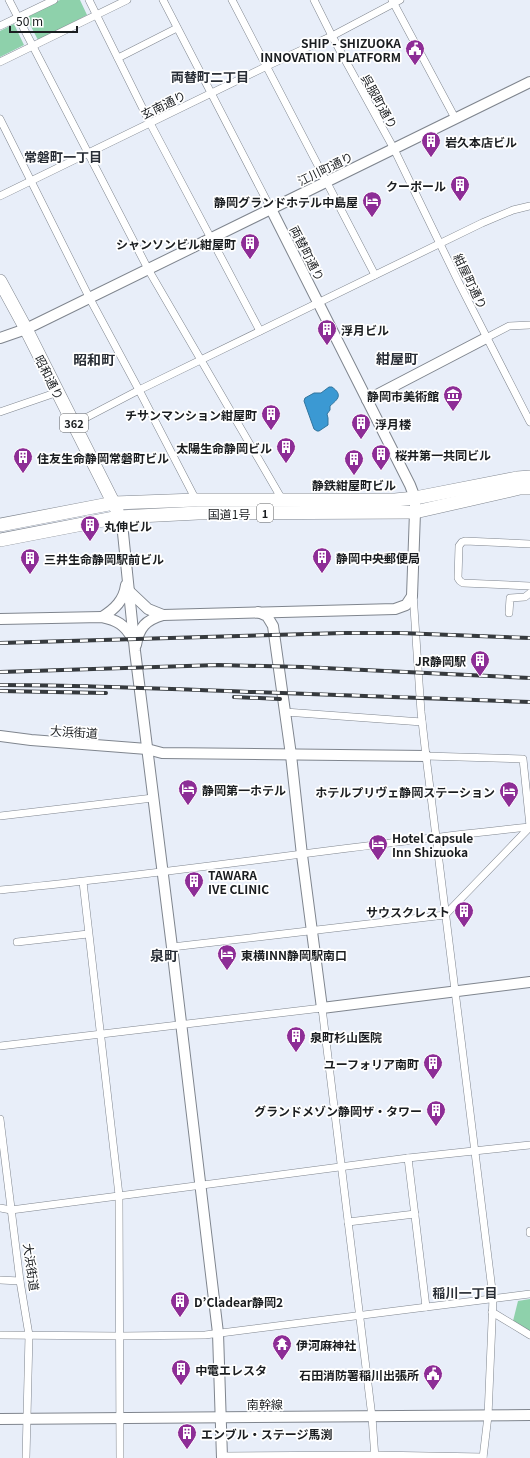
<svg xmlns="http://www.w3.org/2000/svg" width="530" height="1458" viewBox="0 0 530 1458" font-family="Georgia,'Noto Sans JP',serif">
  <rect width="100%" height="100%" fill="#e8eef9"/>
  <g fill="#8ed1ab">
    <path d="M60,0H80L87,15L38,40L26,17Z"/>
    <path d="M14,24L24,45L0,57V31Z"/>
    <path d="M530,1299V1331L513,1321L518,1301Z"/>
  </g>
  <path fill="#3b99d3" stroke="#31749d" d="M329,387H332C343,395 338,399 330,406V410L327,414L328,418V425L319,431H317L314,429L304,401L305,398L314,393H321Z"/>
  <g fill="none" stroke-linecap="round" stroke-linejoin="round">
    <defs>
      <g id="street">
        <path d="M9,0L148,269L283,501"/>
        <path d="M89,0L150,123L260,331"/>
        <path d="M163,0L271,209"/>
        <path d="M232,0L375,275"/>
        <path d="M314,0L332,36L394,149L459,283L530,422"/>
        <path d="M392,0L455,118"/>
        <path d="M0,26L54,0"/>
        <path d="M118,58L177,28"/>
        <path d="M0,62L127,0"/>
        <path d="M0,119L89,297L139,390L196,500"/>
        <path d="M0,196L267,66L332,36L400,0"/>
        <path d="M486,338L509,326L530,325"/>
        <path d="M0,412L58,392"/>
        <path d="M74,424L139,390L482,223L513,210L530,206"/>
        <path d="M530,544L465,541L462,542L459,546L458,578L460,581L463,583L530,586"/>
        <path d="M413,593L421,712L426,756L493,1298L488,1416L483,1458"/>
        <path d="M509,613L510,598L525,597L530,593"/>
        <path d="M285,712L422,722"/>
        <path d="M426,756L523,759L530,826"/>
        <path d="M0,816L153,798"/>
        <path d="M83,882L119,1195L120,1458"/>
        <path d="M0,890C177,873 353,845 530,827"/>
        <path d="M17,942L88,934"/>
        <path d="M172,947L445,915L530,827"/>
        <path d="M0,1046L322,1008L372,1417L375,1458"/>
        <path d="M0,1119L20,1281L29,1335L26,1458"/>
        <path d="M408,1158L426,1307"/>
        <path d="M0,1208L11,1210L408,1158L530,1145"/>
        <path d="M348,1222L415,1214"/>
        <path d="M530,1231V1233"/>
        <path d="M0,1280L20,1281"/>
        <path d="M492,1312L530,1335"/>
        <path d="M0,1335L120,1336L205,1335L530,1294"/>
        <path d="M222,1456L375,1455L483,1457"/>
      </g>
      <g id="secondary">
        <path d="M0,338L26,329L530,82"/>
        <path d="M367,400L486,338"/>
        <path d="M119,517L123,533L135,651L172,947L218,1333L222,1458"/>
        <path d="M130,592L148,609L163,615L395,609L406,605L412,596L415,512V498L410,485L271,209"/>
        <path d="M258,612L267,616L273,626L291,755L302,855L322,1008L530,982"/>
        <path d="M102,617C115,609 124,600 126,585"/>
        <path d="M0,619L102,617C117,620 125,625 132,638"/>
        <path d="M136,645C139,627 146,620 163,615"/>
        <path d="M0,736L31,740L147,749L162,753L426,756"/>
        <path d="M0,1419L530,1415"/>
      </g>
      <g id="highway">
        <path d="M0,281L26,329L117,510"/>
        <path d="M0,525L114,503L196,500H395L415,498L517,478L530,477"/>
        <path d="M0,540L119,517L198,513L415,512L520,488H530"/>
      </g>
    </defs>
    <use href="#street" stroke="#7f858e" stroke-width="8"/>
    <use href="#secondary" stroke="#7f858e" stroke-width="12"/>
    <use href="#highway" stroke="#7f858e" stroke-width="14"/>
    <use href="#street" stroke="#fff" stroke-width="7"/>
    <use href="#secondary" stroke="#fff" stroke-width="10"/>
    <use href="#highway" stroke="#fff" stroke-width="13"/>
    <defs>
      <g id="rail">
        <path d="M0,643L344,633H400L530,638"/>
        <path d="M0,672L218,665L302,667L530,678"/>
        <path d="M0,685C85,685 170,689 254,692C346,695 438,698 530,702"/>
        <path d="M0,691L106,693"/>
        <path d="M234,697L280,699"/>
      </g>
    </defs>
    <use href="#rail" stroke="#363a3e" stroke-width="4"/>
    <use href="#rail" stroke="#fff" stroke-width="2.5" stroke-dasharray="8" stroke-linecap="butt"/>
  </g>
  <defs>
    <symbol id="civic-pin" viewBox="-11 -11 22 30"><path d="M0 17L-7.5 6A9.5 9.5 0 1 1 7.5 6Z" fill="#8d2d96" stroke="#fff"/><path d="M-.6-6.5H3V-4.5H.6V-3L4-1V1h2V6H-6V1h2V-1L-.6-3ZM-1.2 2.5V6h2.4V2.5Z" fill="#fff"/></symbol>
    <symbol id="building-pin" viewBox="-11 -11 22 30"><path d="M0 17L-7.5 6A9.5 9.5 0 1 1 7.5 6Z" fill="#8d2d96" stroke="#fff"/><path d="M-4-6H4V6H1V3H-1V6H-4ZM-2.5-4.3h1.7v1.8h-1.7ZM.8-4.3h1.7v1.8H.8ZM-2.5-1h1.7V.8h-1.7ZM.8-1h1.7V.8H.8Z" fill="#fff"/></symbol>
    <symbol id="hotel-pin" viewBox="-11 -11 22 30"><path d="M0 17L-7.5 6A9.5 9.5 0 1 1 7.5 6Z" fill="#8d2d96" stroke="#fff"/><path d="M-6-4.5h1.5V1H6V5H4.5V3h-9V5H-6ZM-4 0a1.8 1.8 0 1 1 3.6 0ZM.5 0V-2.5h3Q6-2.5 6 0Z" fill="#fff"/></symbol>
    <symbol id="museum-pin" viewBox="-11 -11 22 30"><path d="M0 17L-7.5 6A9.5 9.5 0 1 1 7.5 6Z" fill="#8d2d96" stroke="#fff"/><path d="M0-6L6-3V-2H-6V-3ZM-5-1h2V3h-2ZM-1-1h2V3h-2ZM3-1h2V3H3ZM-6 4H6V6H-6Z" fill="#fff"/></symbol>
    <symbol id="temple-pin" viewBox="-11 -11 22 30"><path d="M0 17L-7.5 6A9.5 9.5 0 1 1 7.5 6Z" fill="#8d2d96" stroke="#fff"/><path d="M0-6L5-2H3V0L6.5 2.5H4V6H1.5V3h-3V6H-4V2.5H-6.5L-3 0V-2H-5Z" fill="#fff"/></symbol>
  </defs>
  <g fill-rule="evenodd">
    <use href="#civic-pin" x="404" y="38" width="22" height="30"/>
    <use href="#building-pin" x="420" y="130" width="22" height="30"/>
    <use href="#building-pin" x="449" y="174" width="22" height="30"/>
    <use href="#hotel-pin" x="361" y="190" width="22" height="30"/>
    <use href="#building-pin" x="239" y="232" width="22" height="30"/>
    <use href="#building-pin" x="316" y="318" width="22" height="30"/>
    <use href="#museum-pin" x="442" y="384" width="22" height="30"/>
    <use href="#building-pin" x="260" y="403" width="22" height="30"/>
    <use href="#building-pin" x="350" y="412" width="22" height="30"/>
    <use href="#building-pin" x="275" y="436" width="22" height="30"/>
    <use href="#building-pin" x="370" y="443" width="22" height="30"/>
    <use href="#building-pin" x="12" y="446" width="22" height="30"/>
    <use href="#building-pin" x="343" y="448" width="22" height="30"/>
    <use href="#building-pin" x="79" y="514" width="22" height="30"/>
    <use href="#building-pin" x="311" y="546" width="22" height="30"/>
    <use href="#building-pin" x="19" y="547" width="22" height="30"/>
    <use href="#building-pin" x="469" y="649" width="22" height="30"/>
    <use href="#hotel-pin" x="177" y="778" width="22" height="30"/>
    <use href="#hotel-pin" x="498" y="780" width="22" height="30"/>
    <use href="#hotel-pin" x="367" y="833" width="22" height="30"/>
    <use href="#building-pin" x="183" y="870" width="22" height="30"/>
    <use href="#building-pin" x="453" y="900" width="22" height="30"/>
    <use href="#hotel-pin" x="216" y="943" width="22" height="30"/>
    <use href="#building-pin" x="285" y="1025" width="22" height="30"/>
    <use href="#building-pin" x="422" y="1052" width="22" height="30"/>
    <use href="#building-pin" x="425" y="1099" width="22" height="30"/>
    <use href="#building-pin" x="169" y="1290" width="22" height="30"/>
    <use href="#temple-pin" x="271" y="1333" width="22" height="30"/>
    <use href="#building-pin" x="170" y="1358" width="22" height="30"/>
    <use href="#civic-pin" x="422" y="1363" width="22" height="30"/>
    <use href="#building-pin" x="176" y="1422" width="22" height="30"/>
  </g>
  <g text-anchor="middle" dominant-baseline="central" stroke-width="3.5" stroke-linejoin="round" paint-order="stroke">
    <g fill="#fff" stroke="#5f6163" stroke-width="1">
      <rect x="60" y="414" width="28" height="18" rx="3"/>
      <rect x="257" y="504" width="16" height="18" rx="3"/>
    </g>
    <g font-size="11" font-weight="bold" fill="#1a1d20">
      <text x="74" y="423">362</text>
      <text x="265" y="513">1</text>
    </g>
    <g font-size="12" font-weight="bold" fill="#1a1d20" stroke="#fff" text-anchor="start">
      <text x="401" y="42" text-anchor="end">SHIP - SHIZUOKA<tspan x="401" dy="14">INNOVATION PLATFORM</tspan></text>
      <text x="445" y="141">岩久本店ビル</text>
      <text x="446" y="185" text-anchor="end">クーポール</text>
      <text x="358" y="201" text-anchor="end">静岡グランドホテル中島屋</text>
      <text x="236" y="243" text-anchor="end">シャンソンビル紺屋町</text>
      <text x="341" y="329">浮月ビル</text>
      <text x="439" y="395" text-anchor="end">静岡市美術館</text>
      <text x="257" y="414" text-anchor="end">チサンマンション紺屋町</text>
      <text x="375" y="423">浮月楼</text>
      <text x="272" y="447" text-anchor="end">太陽生命静岡ビル</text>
      <text x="395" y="454">桜井第一共同ビル</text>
      <text x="37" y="457">住友生命静岡常磐町ビル</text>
      <text x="354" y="484" text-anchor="middle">静鉄紺屋町ビル</text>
      <text x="104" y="525">丸伸ビル</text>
      <text x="336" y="557">静岡中央郵便局</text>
      <text x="44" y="558">三井生命静岡駅前ビル</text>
      <text x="466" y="660" text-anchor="end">JR静岡駅</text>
      <text x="202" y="789">静岡第一ホテル</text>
      <text x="495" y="791" text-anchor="end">ホテルプリヴェ静岡ステーション</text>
      <text x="392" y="837">Hotel Capsule<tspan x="392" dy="14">Inn Shizuoka</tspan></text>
      <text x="208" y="874">TAWARA<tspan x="208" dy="14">IVE CLINIC</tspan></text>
      <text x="450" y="911" text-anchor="end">サウスクレスト</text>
      <text x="241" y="954">東横INN静岡駅南口</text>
      <text x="310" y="1036">泉町杉山医院</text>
      <text x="419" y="1063" text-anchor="end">ユーフォリア南町</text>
      <text x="422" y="1110" text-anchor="end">グランドメゾン静岡ザ・タワー</text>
      <text x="194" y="1301">D’Cladear静岡2</text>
      <text x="296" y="1344">伊河麻神社</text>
      <text x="195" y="1369">中電エレスタ</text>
      <text x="419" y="1374" text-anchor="end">石田消防署稲川出張所</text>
      <text x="201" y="1433">エンブル・ステージ馬渕</text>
    </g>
    <g font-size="12" fill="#1a1d20" stroke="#fff">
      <text transform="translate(380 101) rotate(61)">呉服町通り</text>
      <text transform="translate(163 104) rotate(-26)">玄南通り</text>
      <text transform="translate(325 168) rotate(-26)">江川町通り</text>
      <text transform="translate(308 253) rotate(63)">両替町通り</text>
      <text transform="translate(471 281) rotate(64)">紺屋町通り</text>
      <text transform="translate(50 377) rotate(63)">昭和通り</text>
      <text x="229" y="513">国道1号</text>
      <text transform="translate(74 731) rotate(4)">大浜街道</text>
      <text transform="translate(32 1267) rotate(82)">大浜街道</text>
      <text x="265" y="1403">南幹線</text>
    </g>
    <g font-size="13" font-weight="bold" fill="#292e36" stroke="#fff">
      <text x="210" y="76">両替町二丁目</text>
      <text x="63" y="156">常磐町一丁目</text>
      <text x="465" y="1292">稲川一丁目</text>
    </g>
    <g font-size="14" font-weight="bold" fill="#292e36" stroke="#fff">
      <text x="397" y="358">紺屋町</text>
      <text x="94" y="359">昭和町</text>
      <text x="164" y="955">泉町</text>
    </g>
  </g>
  <path d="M10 26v6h67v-6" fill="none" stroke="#1a1d20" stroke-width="2"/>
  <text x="16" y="26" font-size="12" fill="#1a1d20" stroke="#ffffff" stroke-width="3" paint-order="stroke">50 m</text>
</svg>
